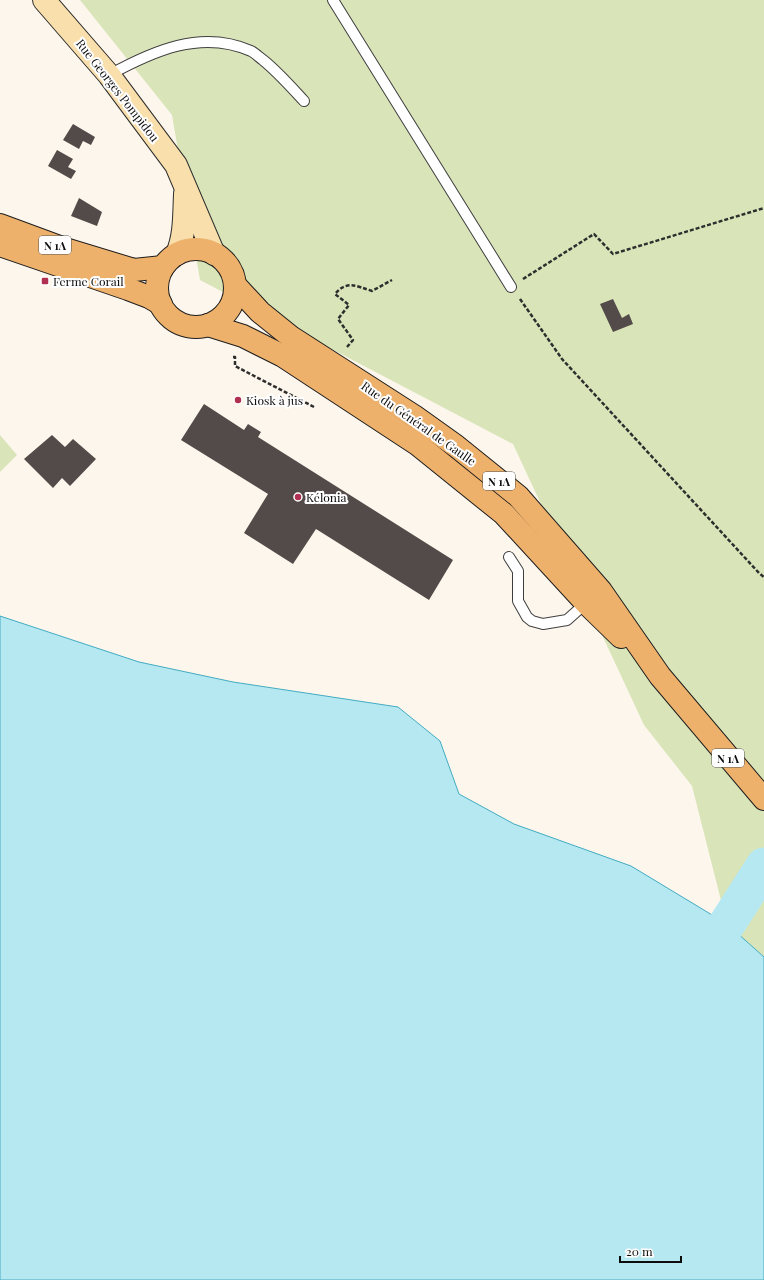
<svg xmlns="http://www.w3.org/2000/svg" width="764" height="1280" viewBox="0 0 764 1280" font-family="'Playfair Display',serif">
  <rect width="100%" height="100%" fill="#fdf6ec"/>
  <g fill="#d9e5b9">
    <path d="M80,0H764V957L727,924L692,786L644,725L513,444L200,280L172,115Z"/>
    <path d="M0,435L17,455L0,472Z"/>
  </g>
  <path fill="#b5e8f1" stroke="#42abc2" d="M0,616L139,662L233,682L398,707L440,741L459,794L514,824L631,866L727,924L764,957V1280H0Z"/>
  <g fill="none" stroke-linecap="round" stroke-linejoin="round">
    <path stroke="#b5e8f1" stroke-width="37" d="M727,924L764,866"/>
  </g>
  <g fill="#534b49">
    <path d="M73,124L95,137L91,145L83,141L79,149L63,140Z"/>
    <path d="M57,150L73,159L68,167L76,171L71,179L48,166Z"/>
    <path d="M79,198L102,212L97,226L71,216Z"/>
    <path d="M613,299L622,318L629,314L633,324L613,332L600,304Z"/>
    <path d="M204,404L244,430L248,424L261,432L258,437L453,560L429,600L316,529L293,564L244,533L268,494L181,440Z"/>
    <path d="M52,435L65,447L73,439L96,459L70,486L62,478L53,488L24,459Z"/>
  </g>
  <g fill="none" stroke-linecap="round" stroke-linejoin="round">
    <defs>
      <g id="lane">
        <path d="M333,0L511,287"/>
        <path d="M109,75C153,51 201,29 251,51C255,53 259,57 263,60C278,72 291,87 304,101"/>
        <path d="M509,557L518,571V601L527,617L532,621L543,624L567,620L586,603"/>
      </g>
      <g id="secondary">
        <path d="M44,0L109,75L176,165L214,254"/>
        <path d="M177,254C185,235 184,215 185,194"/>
      </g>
      <g id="primary">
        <path d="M0,225L65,249L134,270L163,267"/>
        <path d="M0,245L128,289L149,297L161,304"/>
        <circle cx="196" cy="288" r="39"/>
        <path d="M235,285L260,312L291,337L414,416L456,446L518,496L601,591L660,676L764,799"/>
        <path d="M208,325L243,336L283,356L417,444L504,514L586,603L621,637"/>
      </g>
    </defs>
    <use href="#lane" stroke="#3f3f3f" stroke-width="12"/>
    <use href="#secondary" stroke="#2e2e2e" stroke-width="24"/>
    <use href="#primary" stroke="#1d1d1d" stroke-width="24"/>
    <g stroke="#2e2e2e" stroke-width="2.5" stroke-dasharray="4 2" stroke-linecap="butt">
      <path d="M523,279L594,234L613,254L764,208"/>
      <path d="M520,299L562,359L759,573L764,577"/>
      <path d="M164,326L190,337"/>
      <path d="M347,347L353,340L338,319L349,305L335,294C347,280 356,286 372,291L392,280"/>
      <path d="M233,357H235V366L314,407"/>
    </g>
    <use href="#lane" stroke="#fff" stroke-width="10"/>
    <use href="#secondary" stroke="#f8dfac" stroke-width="22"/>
    <use href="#primary" stroke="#edb16c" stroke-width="22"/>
  </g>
  <g fill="#b03052" stroke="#fff" stroke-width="1.5">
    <rect x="41" y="277" width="8" height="8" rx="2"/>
    <circle cx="238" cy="400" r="4"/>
    <circle cx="298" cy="497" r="4"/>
  </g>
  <g text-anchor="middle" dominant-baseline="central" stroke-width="4" stroke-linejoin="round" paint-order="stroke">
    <g fill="#fff" stroke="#555" stroke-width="1">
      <rect x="39" y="236" width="32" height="18" rx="3"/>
      <rect x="483" y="472" width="32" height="18" rx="3"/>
      <rect x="712" y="749" width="32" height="18" rx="3"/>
    </g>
    <g font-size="11" font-weight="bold" fill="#0c0c0c">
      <text x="55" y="245">N 1A</text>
      <text x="499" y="481">N 1A</text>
      <text x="728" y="758">N 1A</text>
    </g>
    <g font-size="12" fill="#0c0c0c" stroke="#fff">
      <text transform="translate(118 90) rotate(52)">Rue Georges Pompidou</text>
      <text transform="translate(419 423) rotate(35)">Rue du Général de Gaulle</text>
    </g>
    <g font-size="12" fill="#0c0c0c" stroke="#fff" text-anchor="start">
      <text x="53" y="281">Ferme Corail</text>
      <text x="246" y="400">Kiosk à jus</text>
      <text x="306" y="497">Kélonia</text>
    </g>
  </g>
  <path d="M620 1256v6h61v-6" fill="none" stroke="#0c0c0c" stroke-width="2"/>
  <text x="626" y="1256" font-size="12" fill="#0c0c0c" stroke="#ffffff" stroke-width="3" paint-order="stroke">20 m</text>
</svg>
